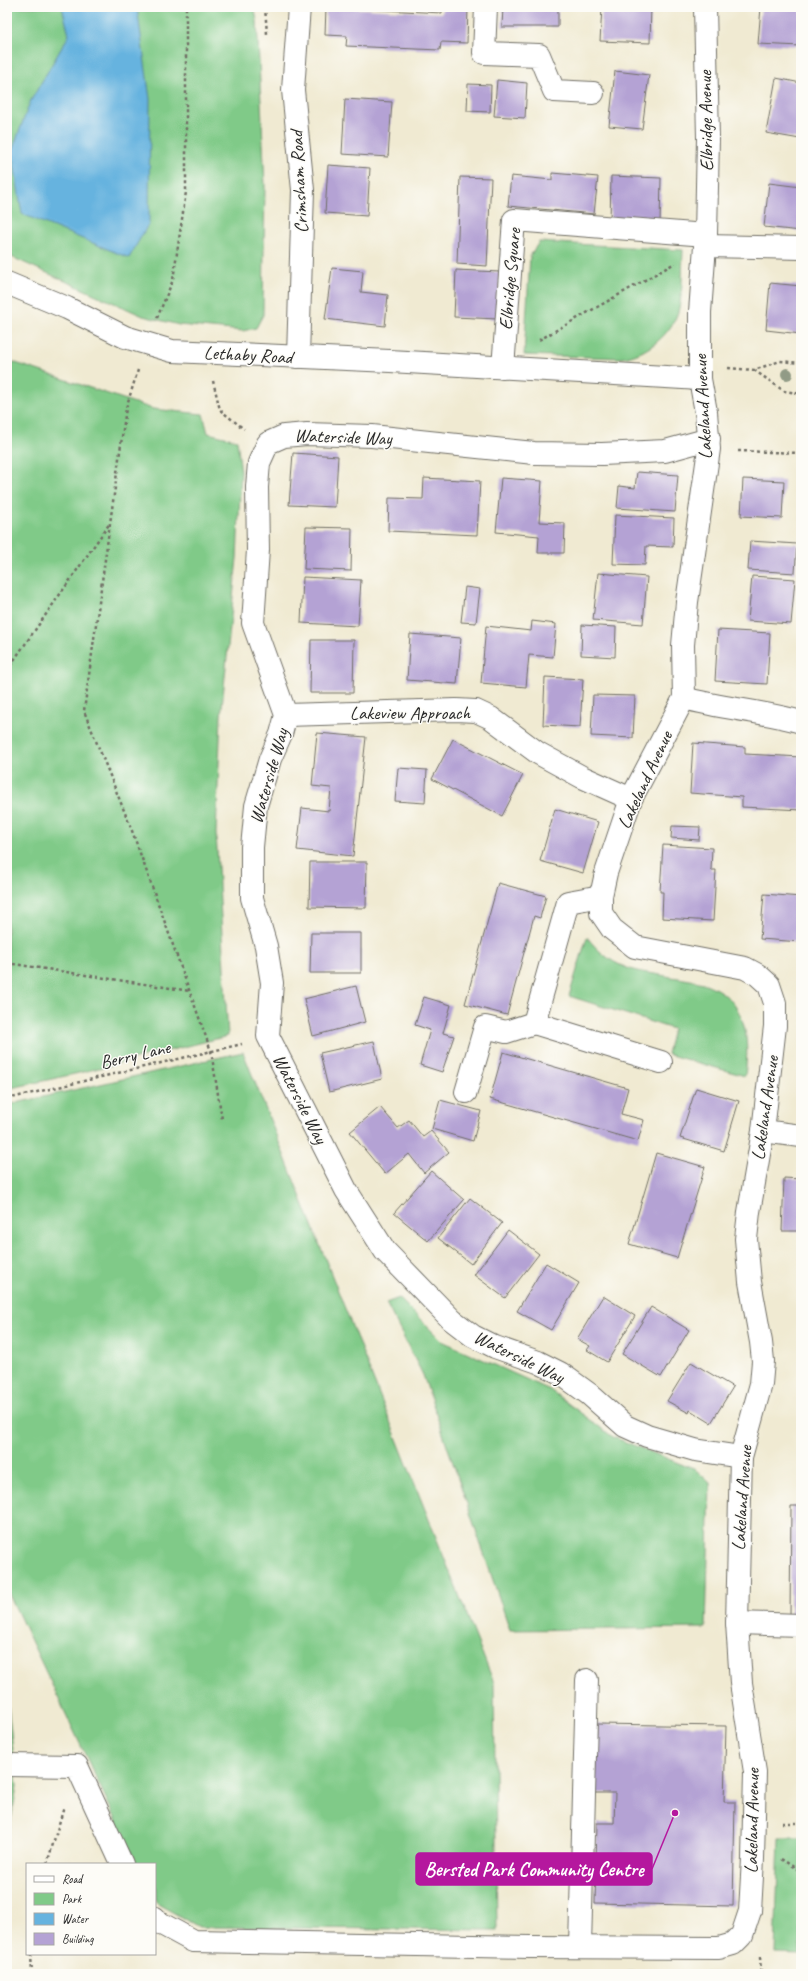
<svg xmlns="http://www.w3.org/2000/svg" width="808" height="1981" viewBox="0 0 808 1981" font-family="Caveat,sans-serif">
  <rect width="100%" height="100%" fill="#fdfcf7"/>
  <filter id="ink" filterUnits="userSpaceOnUse"><feTurbulence type="fractalNoise" baseFrequency=".025" numOctaves="2"/><feDisplacementMap in="SourceGraphic" scale="8" xChannelSelector="R" yChannelSelector="G"/><feConvolveMatrix kernelMatrix="1 2 1 2 8 2 1 2 1" color-interpolation-filters="sRGB"/></filter>
  <filter id="wash" filterUnits="userSpaceOnUse"><feTurbulence type="fractalNoise" baseFrequency=".012" numOctaves="4" result="noise"/><feDisplacementMap in="SourceGraphic" scale="16" xChannelSelector="R" yChannelSelector="G"/><feGaussianBlur stdDeviation="0.9" result="paint"/><feColorMatrix in="noise" values="0 0 0 0 0 0 0 0 0 0 0 0 0 0 0 0 0 1.4 0 .05"/><feComposite in="paint" operator="in"/></filter>
  <g filter="url(#wash)">
    <rect width="100%" height="100%" fill="#f0ead2"/>
    <g fill="#80ca88" stroke="#567a5a">
      <path d="M7,7H254L257,20L265,185L263,315L256,328L243,331L179,325L143,316L7,255Z"/>
      <path d="M539,242L683,250C682,269 683,290 679,308C673,334 646,355 622,358L524,355L530,256Z"/>
      <path d="M7,360L153,409L203,414L208,433L237,440L241,472L237,558L221,716L216,833L228,1036L79,1073L7,1089Z"/>
      <path d="M587,937C597,950 609,961 625,967C636,972 649,973 661,975C674,978 690,979 703,983C747,998 750,1037 745,1076L667,1054L673,1029L569,996Z"/>
      <path d="M243,1052L494,1683L497,1930L199,1927L156,1903L155,1864H137L7,1590V1105Z"/>
      <path d="M399,1298L442,1341L550,1390L613,1437L696,1470L710,1483L706,1628L510,1630L423,1375L386,1303Z"/>
      <path d="M7,1697L17,1786L7,1844Z"/>
      <path d="M779,1838H801V1954L775,1953Z"/>
      <path d="M628,1972L752,1974H628Z"/>
    </g>
    <path fill="#66b3df" stroke="#486f85" d="M62,7H137L150,99L149,223L129,258L22,214L12,151L30,102L69,35Z"/>
    <g id="blocks">
      <g fill="#b4a2d4">
        <path d="M326,7L442,13V7H468L467,43L441,42L440,50L346,46L347,36L325,35Z"/>
        <path d="M503,7H558V27H502Z"/>
        <path d="M602,7H651L650,43L600,41Z"/>
        <path d="M761,7H801V46L758,44Z"/>
        <path d="M615,71L649,75L642,129L609,126Z"/>
        <path d="M776,78L801,83L800,139L766,133Z"/>
        <path d="M497,80L527,83L525,118L494,116Z"/>
        <path d="M468,84L491,85L490,112L467,111Z"/>
        <path d="M345,99L392,102L388,157L342,154Z"/>
        <path d="M328,165L370,168L367,216L325,213Z"/>
        <path d="M552,173L598,177L594,214L508,206L511,176L552,180Z"/>
        <path d="M611,176L661,178L660,222L610,221Z"/>
        <path d="M460,177L491,178L487,266L457,264Z"/>
        <path d="M769,183L801,187V231L764,227Z"/>
        <path d="M332,268L363,271L361,292L388,295L385,326L325,319Z"/>
        <path d="M456,270L500,272L498,319L454,317Z"/>
        <path d="M770,283L801,286V334L766,330Z"/>
        <path d="M293,453L338,456L335,507L289,505Z"/>
        <path d="M637,472L678,475L675,512L617,508L619,486L635,488Z"/>
        <path d="M424,478L480,481L477,535L388,531L389,498L423,499Z"/>
        <path d="M501,478L542,481L539,522L565,523L564,553H538L539,536L496,532Z"/>
        <path d="M743,479L784,481L782,518L741,516Z"/>
        <path d="M615,515L674,518L673,547L646,546L645,565L613,564Z"/>
        <path d="M306,527L352,528L351,571L304,569Z"/>
        <path d="M750,541L797,544L795,573L748,570Z"/>
        <path d="M598,573L647,577L643,624L593,620Z"/>
        <path d="M752,576L795,579L791,624L748,621Z"/>
        <path d="M303,577L361,580L358,626L301,623Z"/>
        <path d="M465,587L480,589L476,623L461,622Z"/>
        <path d="M532,621L556,624L553,657L529,655L526,687L481,683L486,626L531,631Z"/>
        <path d="M582,625L616,627L615,657L581,655Z"/>
        <path d="M718,630L770,633L767,684L715,681Z"/>
        <path d="M410,634L461,638L457,684L407,680Z"/>
        <path d="M311,640H354L353,693H310Z"/>
        <path d="M545,677L583,679L580,727L543,725Z"/>
        <path d="M593,695L635,696L633,738L591,736Z"/>
        <path d="M317,733L366,737L353,856L297,850L302,808L329,811L331,788L312,786Z"/>
        <path d="M453,739L523,775L502,816L432,779Z"/>
        <path d="M693,743L745,747V754L801,757V810L742,807V797L690,793Z"/>
        <path d="M398,768L427,770L425,803L395,801Z"/>
        <path d="M555,809L598,822L583,873L540,861Z"/>
        <path d="M672,826L700,827L699,840L671,838Z"/>
        <path d="M663,845L712,848L711,870H716L713,921L662,918L663,892H660Z"/>
        <path d="M310,862H367L366,908L309,907Z"/>
        <path d="M498,883L546,896L540,918L534,916L507,1015L465,1004Z"/>
        <path d="M764,894L801,897V942L760,939Z"/>
        <path d="M311,933H361V973H310Z"/>
        <path d="M356,986L365,1022L313,1036L304,999Z"/>
        <path d="M424,997L451,1005L443,1033L454,1036L442,1072L420,1065L430,1030L415,1025Z"/>
        <path d="M374,1041L382,1079L329,1092L320,1053Z"/>
        <path d="M503,1052L628,1088L621,1114L644,1120L638,1141L490,1099Z"/>
        <path d="M696,1088L739,1101L724,1151L680,1138Z"/>
        <path d="M440,1100L481,1111L473,1141L432,1129Z"/>
        <path d="M380,1107L398,1128L409,1120L423,1137L431,1131L449,1152L424,1173L409,1154L385,1174L350,1132Z"/>
        <path d="M656,1153L705,1167L677,1258L629,1244Z"/>
        <path d="M431,1171L464,1200L428,1241L394,1213Z"/>
        <path d="M784,1178L801,1179V1231H782Z"/>
        <path d="M470,1198L502,1223L471,1264L438,1238Z"/>
        <path d="M508,1230L539,1254L505,1298L474,1275Z"/>
        <path d="M546,1263L579,1283L551,1330L517,1311Z"/>
        <path d="M603,1296L635,1316L607,1362L587,1350L590,1346L577,1339Z"/>
        <path d="M651,1307L689,1330L661,1377L622,1354Z"/>
        <path d="M691,1362L733,1387L711,1423L690,1410L689,1413L667,1401Z"/>
        <path d="M791,1506H801V1616H790Z"/>
        <path d="M597,1724L726,1726L724,1802H735L733,1906L595,1903L597,1823H614L615,1793H595Z"/>
      </g>
    </g>
  </g>
  <g filter="url(#ink)">
    <use href="#blocks" fill-opacity="0" stroke="#706e65" stroke-width="1"/>
    <g fill="none" stroke-linecap="round" stroke-linejoin="round">
      <defs>
        <g id="minor">
          <path d="M486,7L484,53L539,55L554,91L593,93"/>
          <path d="M705,7L708,138L706,235"/>
          <path d="M7,283L67,308L125,337L172,351L390,361L700,379"/>
          <path d="M298,357L303,190L293,90L299,7"/>
          <path d="M503,368L514,220L706,235L705,246L801,248"/>
          <path d="M709,439L665,451L602,454L534,453L372,436L307,434L284,436L268,443L259,463L257,487L258,550L253,623L286,715L281,734L270,759L256,806L252,847V898L266,946L272,983L268,1036L346,1190L385,1251L452,1320L473,1336L495,1347L538,1362L560,1373L589,1394L625,1426L647,1436L695,1450L741,1457"/>
          <path d="M684,698C723,709 763,711 801,722"/>
          <path d="M286,715L456,710L476,711L491,718L538,753L582,777L631,799"/>
          <path d="M601,896L568,902L534,1023L661,1062"/>
          <path d="M466,1092L485,1027L506,1032L534,1023"/>
          <path d="M763,1131L801,1136"/>
          <path d="M737,1623L801,1625"/>
          <path d="M7,1765L77,1766L122,1864"/>
          <path d="M155,1918L158,1922L193,1941L530,1947L719,1948L733,1944L742,1935L750,1911L753,1859L755,1772L741,1683L737,1623L741,1457L761,1384L763,1361L761,1342L750,1282L746,1239L749,1212L763,1131L775,1026V1003L769,985L758,975L745,968L635,947L612,929L601,913V896L606,873L631,799L684,698L683,645L687,602L709,449L706,412L700,379V312L705,246"/>
          <path d="M580,1946L587,1680"/>
        </g>
      </defs>
      <use href="#minor" stroke="#706e65" stroke-width="24"/>
      <g stroke="#706e65" stroke-width="2.5" stroke-dasharray="3 3" stroke-linecap="butt">
        <path d="M265,7L267,34"/>
        <path d="M157,318L173,280L186,192V7"/>
        <path d="M539,340L675,263"/>
        <path d="M728,368L754,370L780,361L801,363"/>
        <path d="M138,370L126,408L84,711L131,828L211,1051L222,1119"/>
        <path d="M754,370L784,391L797,393L801,390"/>
        <path d="M213,381L220,410L244,429"/>
        <path d="M738,451L801,453"/>
        <path d="M7,670L110,523"/>
        <path d="M7,963L190,991"/>
        <path d="M7,1099L242,1044"/>
        <path d="M782,1823H801"/>
        <path d="M781,1859L797,1869H801"/>
        <path d="M47,1864L64,1807"/>
        <path d="M31,1954L32,1974"/>
        <path d="M760,1957L761,1974"/>
      </g>
      <use href="#minor" stroke="#fff" stroke-width="22"/>
    </g>
    <circle fill="#919b86" cx="787" cy="374" r="6"/>
  </g>
  <g text-anchor="middle" dominant-baseline="central" stroke-width="3" stroke-linejoin="round" paint-order="stroke">
    <g font-size="19" fill="#2b2b2b" stroke="#fdfcf7">
      <text transform="translate(706 121) rotate(-91)">Elbridge Avenue</text>
      <text transform="translate(299 182) rotate(-93)">Crimsham Road</text>
      <text transform="translate(510 279) rotate(-85)">Elbridge Square</text>
      <text transform="translate(248 355) rotate(3)">Lethaby Road</text>
      <text transform="translate(703 407) rotate(-93)">Lakeland Avenue</text>
      <text transform="translate(343 437) rotate(2)">Waterside Way</text>
      <text x="410" y="713">Lakeview Approach</text>
      <text transform="translate(269 776) rotate(-74)">Waterside Way</text>
      <text transform="translate(645 780) rotate(-65)">Lakeland Avenue</text>
      <text transform="translate(135 1055) rotate(-13)">Berry Lane</text>
      <text transform="translate(300 1099) rotate(63)">Waterside Way</text>
      <text transform="translate(765 1108) rotate(-82)">Lakeland Avenue</text>
      <text transform="translate(519 1357) rotate(26)">Waterside Way</text>
      <text transform="translate(742 1498) rotate(-86)">Lakeland Avenue</text>
      <text transform="translate(752 1821) rotate(-89)">Lakeland Avenue</text>
    </g>
  </g>
  <path fill="none" stroke="#b5179e" stroke-width="1.5" d="M675 1813L652 1869"/>
  <circle fill="#b5179e" stroke="#fdfcf7" stroke-width="1.5" cx="675" cy="1813" r="4"/>
  <rect fill="#b5179e" stroke="#b5179e" stroke-width="1.5" x="416" y="1853" width="236" height="32" rx="4"/>
  <g font-size="20" text-anchor="middle" font-weight="bold" fill="#fff">
    <text x="534" y="1876">Bersted Park Community Centre</text>
  </g>
  <rect width="808" height="1981" fill="none" stroke="#fdfcf7" stroke-width="24"/>
  <rect x="26" y="1863" width="130" height="92" fill="#fdfcf7" stroke="#a9a8a5"/>
  <rect x="34" y="1876" width="20" height="6" fill="#ffffff" stroke="#a9a8a5"/>
  <text x="62" y="1883" font-size="12" fill="#2b2b2b">Road</text>
  <rect x="34" y="1893" width="20" height="12" fill="#80ca88" stroke="#a9a8a5"/>
  <text x="62" y="1903" font-size="12" fill="#2b2b2b">Park</text>
  <rect x="34" y="1913" width="20" height="12" fill="#66b3df" stroke="#a9a8a5"/>
  <text x="62" y="1923" font-size="12" fill="#2b2b2b">Water</text>
  <rect x="34" y="1933" width="20" height="12" fill="#b4a2d4" stroke="#a9a8a5"/>
  <text x="62" y="1943" font-size="12" fill="#2b2b2b">Building</text>
</svg>
